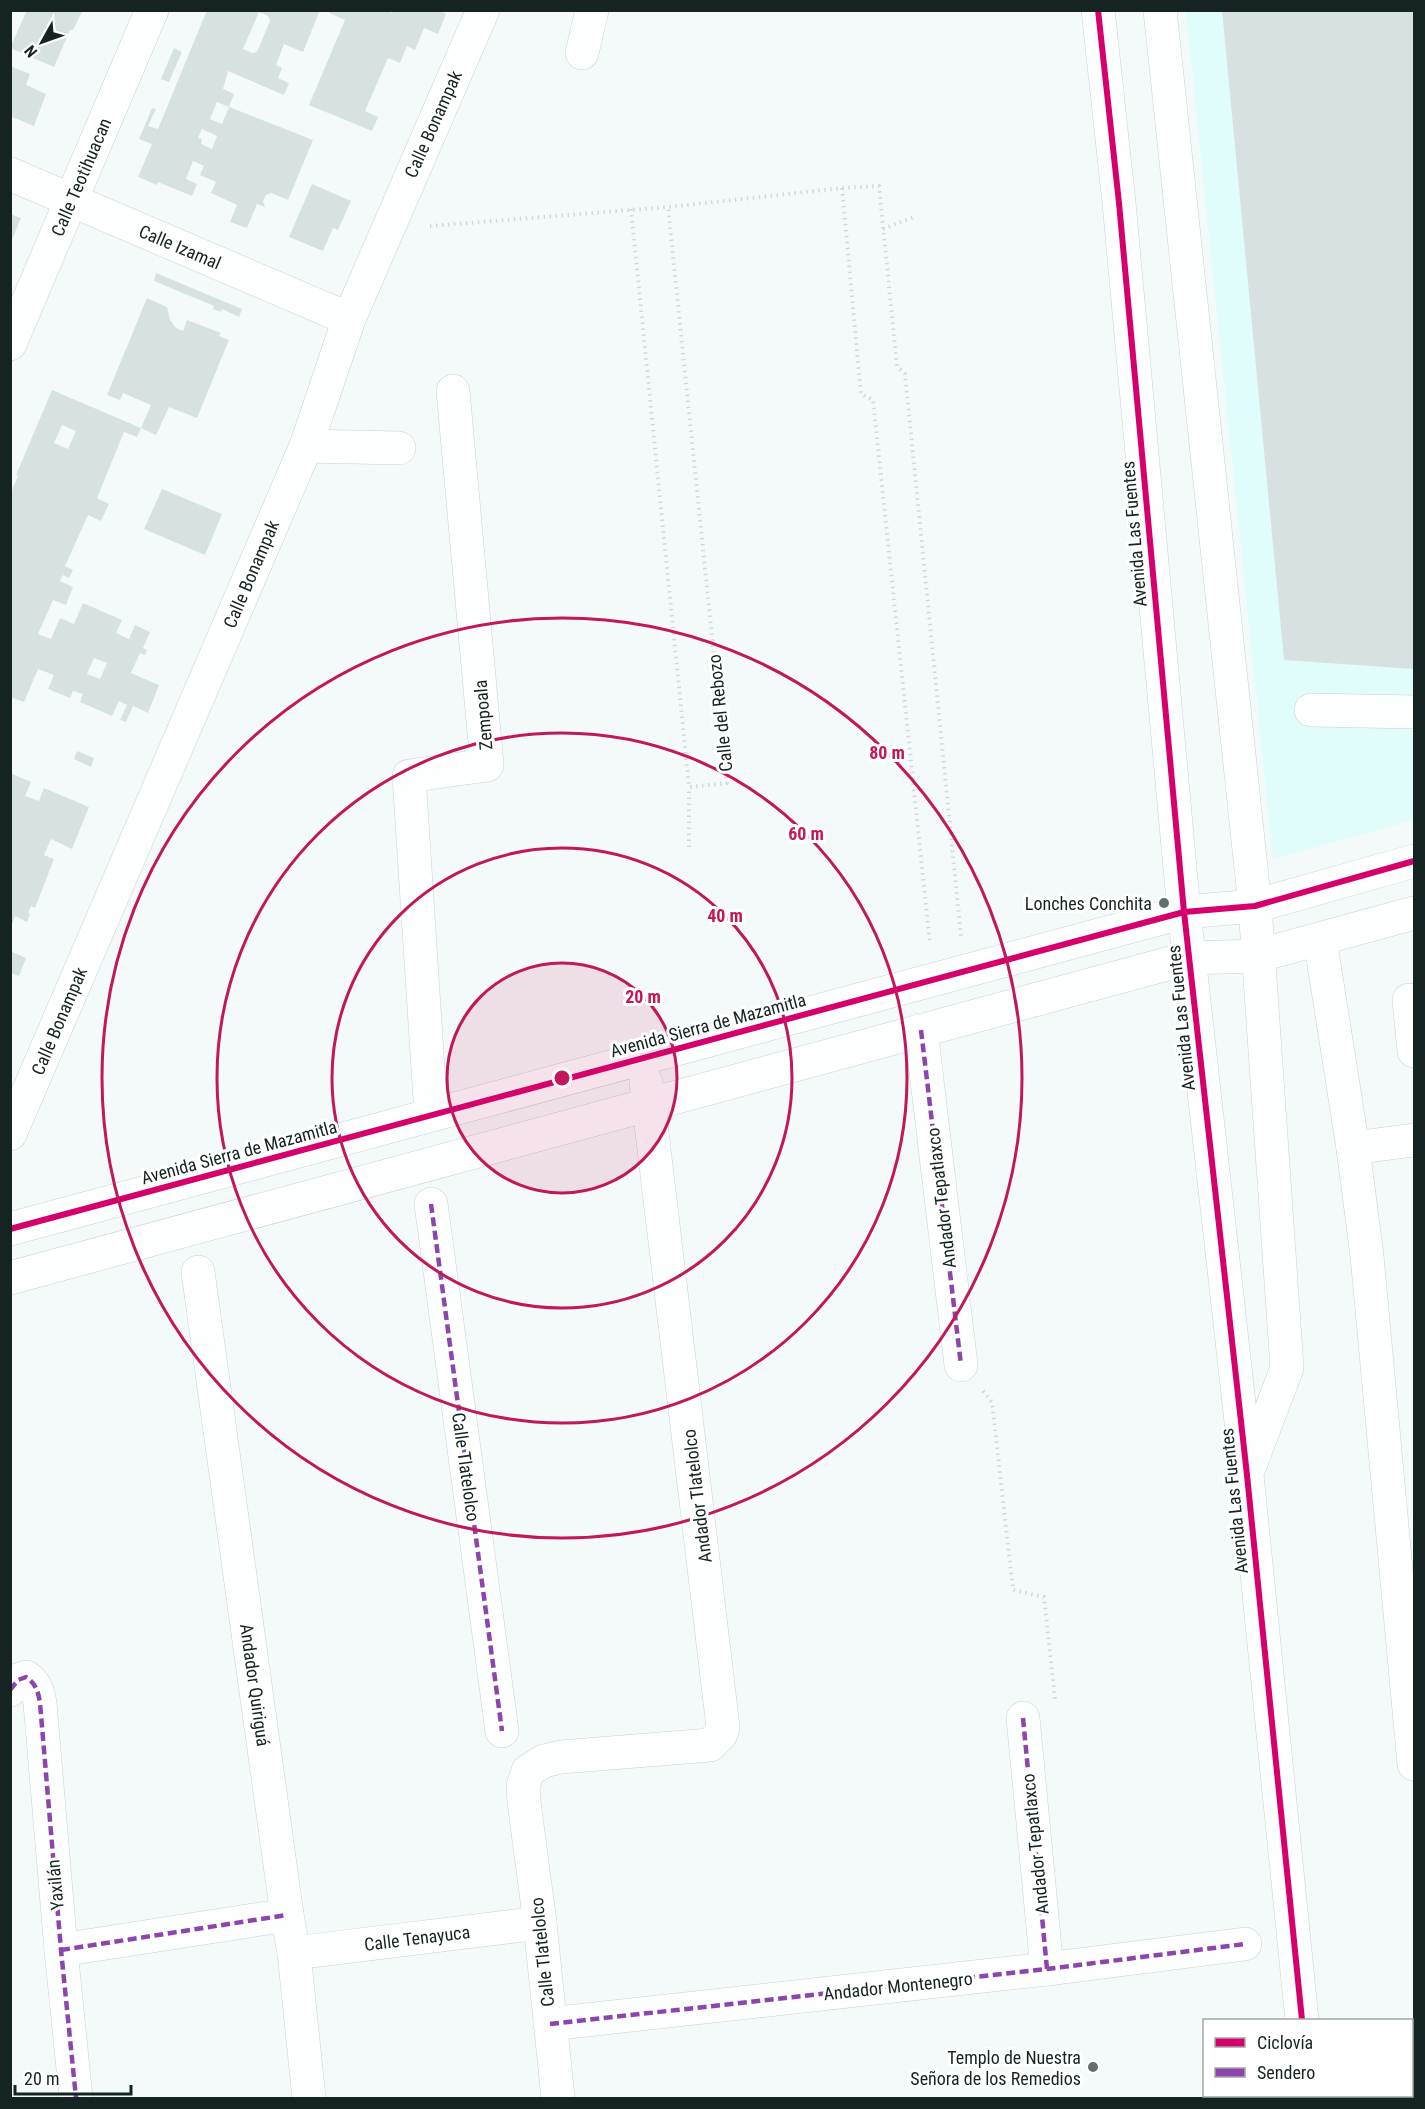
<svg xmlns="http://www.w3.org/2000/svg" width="1425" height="2109" viewBox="0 0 1425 2109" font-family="'Roboto Condensed',sans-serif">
  <rect width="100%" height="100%" fill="#f4fafa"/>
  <path fill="#e0fcfb" d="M1186,11H1414V820L1273,859Z"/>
  <g fill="#d8e1e1" fill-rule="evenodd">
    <path d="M27,10H83L73,30H70L54,67L10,48Z"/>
    <path d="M207,10H320L303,52L284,44L276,65L282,68L278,78L289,83L284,95L228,71L223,89L234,94L229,107L217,102L210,119L222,124L229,107L313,140L288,200L271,193L266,195L263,201L265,207L257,204L247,228L230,222L237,205L211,193L216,182L200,175L204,166L193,161L186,179L197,184L192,196L158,182L157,185L138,177L152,144L139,139L152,108L156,109L148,126L158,129ZM259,12L268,16L270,21L257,52L252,53L243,49ZM202,129L217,136L212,149L201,144L202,139L198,138Z"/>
    <path d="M330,10H386L392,13L394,10H438L446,14L438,34L424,28L415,50L407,46L400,63L388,58L365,111L378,117L372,131L309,105L345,20L329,13Z"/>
    <path d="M1222,10H1414V669L1284,660Z"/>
    <path d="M174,48L182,52L169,82L161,79Z"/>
    <path d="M10,66L30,74L26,85L46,94L34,126L10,116Z"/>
    <path d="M312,184L351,201L338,230L333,228L323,251L289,237Z"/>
    <path d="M10,214L21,218L11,242H10Z"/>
    <path d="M156,273L242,309L239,317L222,309L221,312L213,309L214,306L154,281Z"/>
    <path d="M147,298L167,307L170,320L176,328L183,331L187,320L221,333L219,336L229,340L197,418L169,407L156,435L141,428L137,437L124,432L97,498L109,504L101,521L88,515L65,566L73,570L69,578L63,575L60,581L73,587L69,597L66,605L53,600L38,634L51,639L60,618L74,624L83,603L122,620L116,633L129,639L135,625L150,632L143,648L147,650L145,655L140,653L131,673L159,685L148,713L133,706L126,722L120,720L127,705L119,701L112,716L80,702L83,694L73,691L70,698L48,689L54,675L38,669L24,702L10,697V495L18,476L16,475L52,390L141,428L151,405L123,393L120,400L107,395ZM62,425L76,431L68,449L54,443ZM94,658L107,663L100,679L87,674Z"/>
    <path d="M162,489L222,514L205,555L144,529Z"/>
    <path d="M77,751L94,758L91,767L74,759Z"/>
    <path d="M10,773L31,782L25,796L39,801L44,788L89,807L72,849L51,839L44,855L54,859L35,908L31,906L28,913L30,914L27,922L15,916L11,927Z"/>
    <path d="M10,951L26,958L19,976L10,973Z"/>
  </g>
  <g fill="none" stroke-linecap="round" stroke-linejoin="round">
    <defs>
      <g id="minor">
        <path d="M1098,10L1119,203L1184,912L1247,1475L1302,2020"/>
        <path d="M1160,10L1255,906L1287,1368L1249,1468"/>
        <path d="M582,53L592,10"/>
        <path d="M10,174L349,319"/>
        <path d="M10,344L152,10"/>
        <path d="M306,446L399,448"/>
        <path d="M1311,710L1414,712"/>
        <path d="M1320,939L1353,1148"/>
        <path d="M1409,1000L1414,1051"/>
        <path d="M921,1030L961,1365"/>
        <path d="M431,1115L409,776L487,765L453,391"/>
        <path d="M10,1134L306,446L349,319L483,10"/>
        <path d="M1414,1140L1353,1148L1367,1256L1414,1764"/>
        <path d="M431,1204L502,1731"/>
        <path d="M10,1229L1184,912L1255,906L1414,861"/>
        <path d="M198,1272L287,1915L294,1953L309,2098"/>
        <path d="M10,1278L1189,958L1257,956L1414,913"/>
        <path d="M10,1690L18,1680L26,1677C36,1684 38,1691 40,1703L61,1950L76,2098"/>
        <path d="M1023,1718L1047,1969"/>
        <path d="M61,1950L287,1915"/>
        <path d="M294,1953L540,1923"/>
        <path d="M550,2024L1047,1969L1245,1944"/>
        <path d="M1412,2063L1414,2062"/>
        <path d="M1310,2096L1311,2098"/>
        <path d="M558,2098L540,1923L524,1802L523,1786L528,1771L544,1761L561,1757L710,1745L721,1734L723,1727L646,1082"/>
      </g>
    </defs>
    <use href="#minor" stroke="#c8d2d1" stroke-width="34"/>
    <g stroke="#d5d7d7" stroke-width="4" stroke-dasharray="1.5 4.5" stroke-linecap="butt">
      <path d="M842,188L861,394L873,400L930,943"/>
      <path d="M631,209L689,787L727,783L668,207"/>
      <path d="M430,226L668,207L842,188L879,186L897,366L905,374L961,936"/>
      <path d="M883,229L914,217"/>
      <path d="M689,847V787"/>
      <path d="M983,1391L992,1402L1013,1590L1044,1597L1055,1699"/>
    </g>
    <use href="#minor" stroke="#fdfefe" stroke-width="33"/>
    <g stroke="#8e44ad" stroke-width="4.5" stroke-dasharray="9 4.5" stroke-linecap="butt">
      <path d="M921,1030L961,1365"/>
      <path d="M431,1204L502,1731"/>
      <path d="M10,1690L18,1680L26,1677C36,1684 38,1691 40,1703L61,1950L76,2098"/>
      <path d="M1023,1718L1047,1969"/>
      <path d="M61,1950L287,1915"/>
      <path d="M550,2024L1047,1969L1245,1944"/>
    </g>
    <defs>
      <g id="cycleway">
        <path d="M1098,10L1119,203L1184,912L1247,1475L1302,2020"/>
        <path d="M10,1229L1184,912L1255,906L1414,861"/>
      </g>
    </defs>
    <use href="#cycleway" stroke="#fff" stroke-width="10"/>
    <use href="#cycleway" stroke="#d6006c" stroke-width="6"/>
  </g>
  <circle cx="562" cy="1078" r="115" fill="#c2185b" fill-opacity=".12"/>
  <g fill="none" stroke="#c2185b" stroke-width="3">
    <circle cx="562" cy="1078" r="115"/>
    <circle cx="562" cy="1078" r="230"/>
    <circle cx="562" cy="1078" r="345"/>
    <circle cx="562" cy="1078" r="460"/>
  </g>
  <g fill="#636e6e" stroke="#fff" stroke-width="2">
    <circle cx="1164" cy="903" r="6"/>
    <circle cx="1093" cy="2067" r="6"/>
  </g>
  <g text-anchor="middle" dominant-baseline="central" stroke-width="6" stroke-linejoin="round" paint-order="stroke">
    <g font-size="18" fill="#152323" stroke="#fff">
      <text transform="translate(433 124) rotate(-66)">Calle Bonampak</text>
      <text transform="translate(81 177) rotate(-67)">Calle Teotihuacan</text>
      <text transform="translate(180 247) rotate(23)">Calle Izamal</text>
      <text transform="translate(1134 534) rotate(-95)">Avenida Las Fuentes</text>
      <text transform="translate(251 574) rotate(-67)">Calle Bonampak</text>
      <text transform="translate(720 713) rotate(-96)">Calle del Rebozo</text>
      <text transform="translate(483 715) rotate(-95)">Zempoala</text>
      <text transform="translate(1181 1018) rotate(-96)">Avenida Las Fuentes</text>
      <text transform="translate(59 1021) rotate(-67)">Calle Bonampak</text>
      <text transform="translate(708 1025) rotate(-15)">Avenida Sierra de Mazamitla</text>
      <text transform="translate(239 1152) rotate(-15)">Avenida Sierra de Mazamitla</text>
      <text transform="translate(941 1198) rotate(-97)">Andador Tepatlaxco</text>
      <text transform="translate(466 1467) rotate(82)">Calle Tlatelolco</text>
      <text transform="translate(697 1496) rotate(-97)">Andador Tlatelolco</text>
      <text transform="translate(1234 1501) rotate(-96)">Avenida Las Fuentes</text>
      <text transform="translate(255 1685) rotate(82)">Andador Quiriguá</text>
      <text transform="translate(1035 1844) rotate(-96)">Andador Tepatlaxco</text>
      <text transform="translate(55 1885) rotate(-95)">Yaxilán</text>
      <text transform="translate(417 1938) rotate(-7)">Calle Tenayuca</text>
      <text transform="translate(542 1952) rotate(-96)">Calle Tlatelolco</text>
      <text transform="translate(898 1986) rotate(-6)">Andador Montenegro</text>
    </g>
    <g font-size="18" fill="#152323" stroke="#fff" text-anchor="end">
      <text x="1152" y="903">Lonches Conchita</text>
      <text x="1081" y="2057">Templo de Nuestra<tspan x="1081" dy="21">Señora de los Remedios</tspan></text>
    </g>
  </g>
  <circle cx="562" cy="1078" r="9" fill="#c2185b" stroke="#fff" stroke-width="3"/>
  <g font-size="18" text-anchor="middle" font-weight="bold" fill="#c2185b" stroke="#fff" stroke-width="6" stroke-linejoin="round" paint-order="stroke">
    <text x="887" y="759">80 m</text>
    <text x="806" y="840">60 m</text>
    <text x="725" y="922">40 m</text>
    <text x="643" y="1003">20 m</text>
  </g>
  <rect width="1425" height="2109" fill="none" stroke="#152323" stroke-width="24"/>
  <rect x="1203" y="2019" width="210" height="78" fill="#ffffff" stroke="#a1a7a7" stroke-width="1.5"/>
  <rect x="1215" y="2038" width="30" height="9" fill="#d6006c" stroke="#a1a7a7" stroke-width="1.5"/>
  <text x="1257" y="2049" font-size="18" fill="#152323">Ciclovía</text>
  <rect x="1215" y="2068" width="30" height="9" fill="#8e44ad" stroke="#a1a7a7" stroke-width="1.5"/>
  <text x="1257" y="2079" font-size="18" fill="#152323">Sendero</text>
  <g transform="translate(42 42) rotate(230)" stroke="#ffffff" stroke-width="4.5" paint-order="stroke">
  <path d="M0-4.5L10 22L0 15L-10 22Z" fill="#152323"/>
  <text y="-9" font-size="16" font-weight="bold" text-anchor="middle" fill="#152323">N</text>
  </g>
  <path d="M15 2085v9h116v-9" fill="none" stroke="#152323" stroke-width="3"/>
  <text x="24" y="2085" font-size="18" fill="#152323" stroke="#ffffff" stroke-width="4.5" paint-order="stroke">20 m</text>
</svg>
